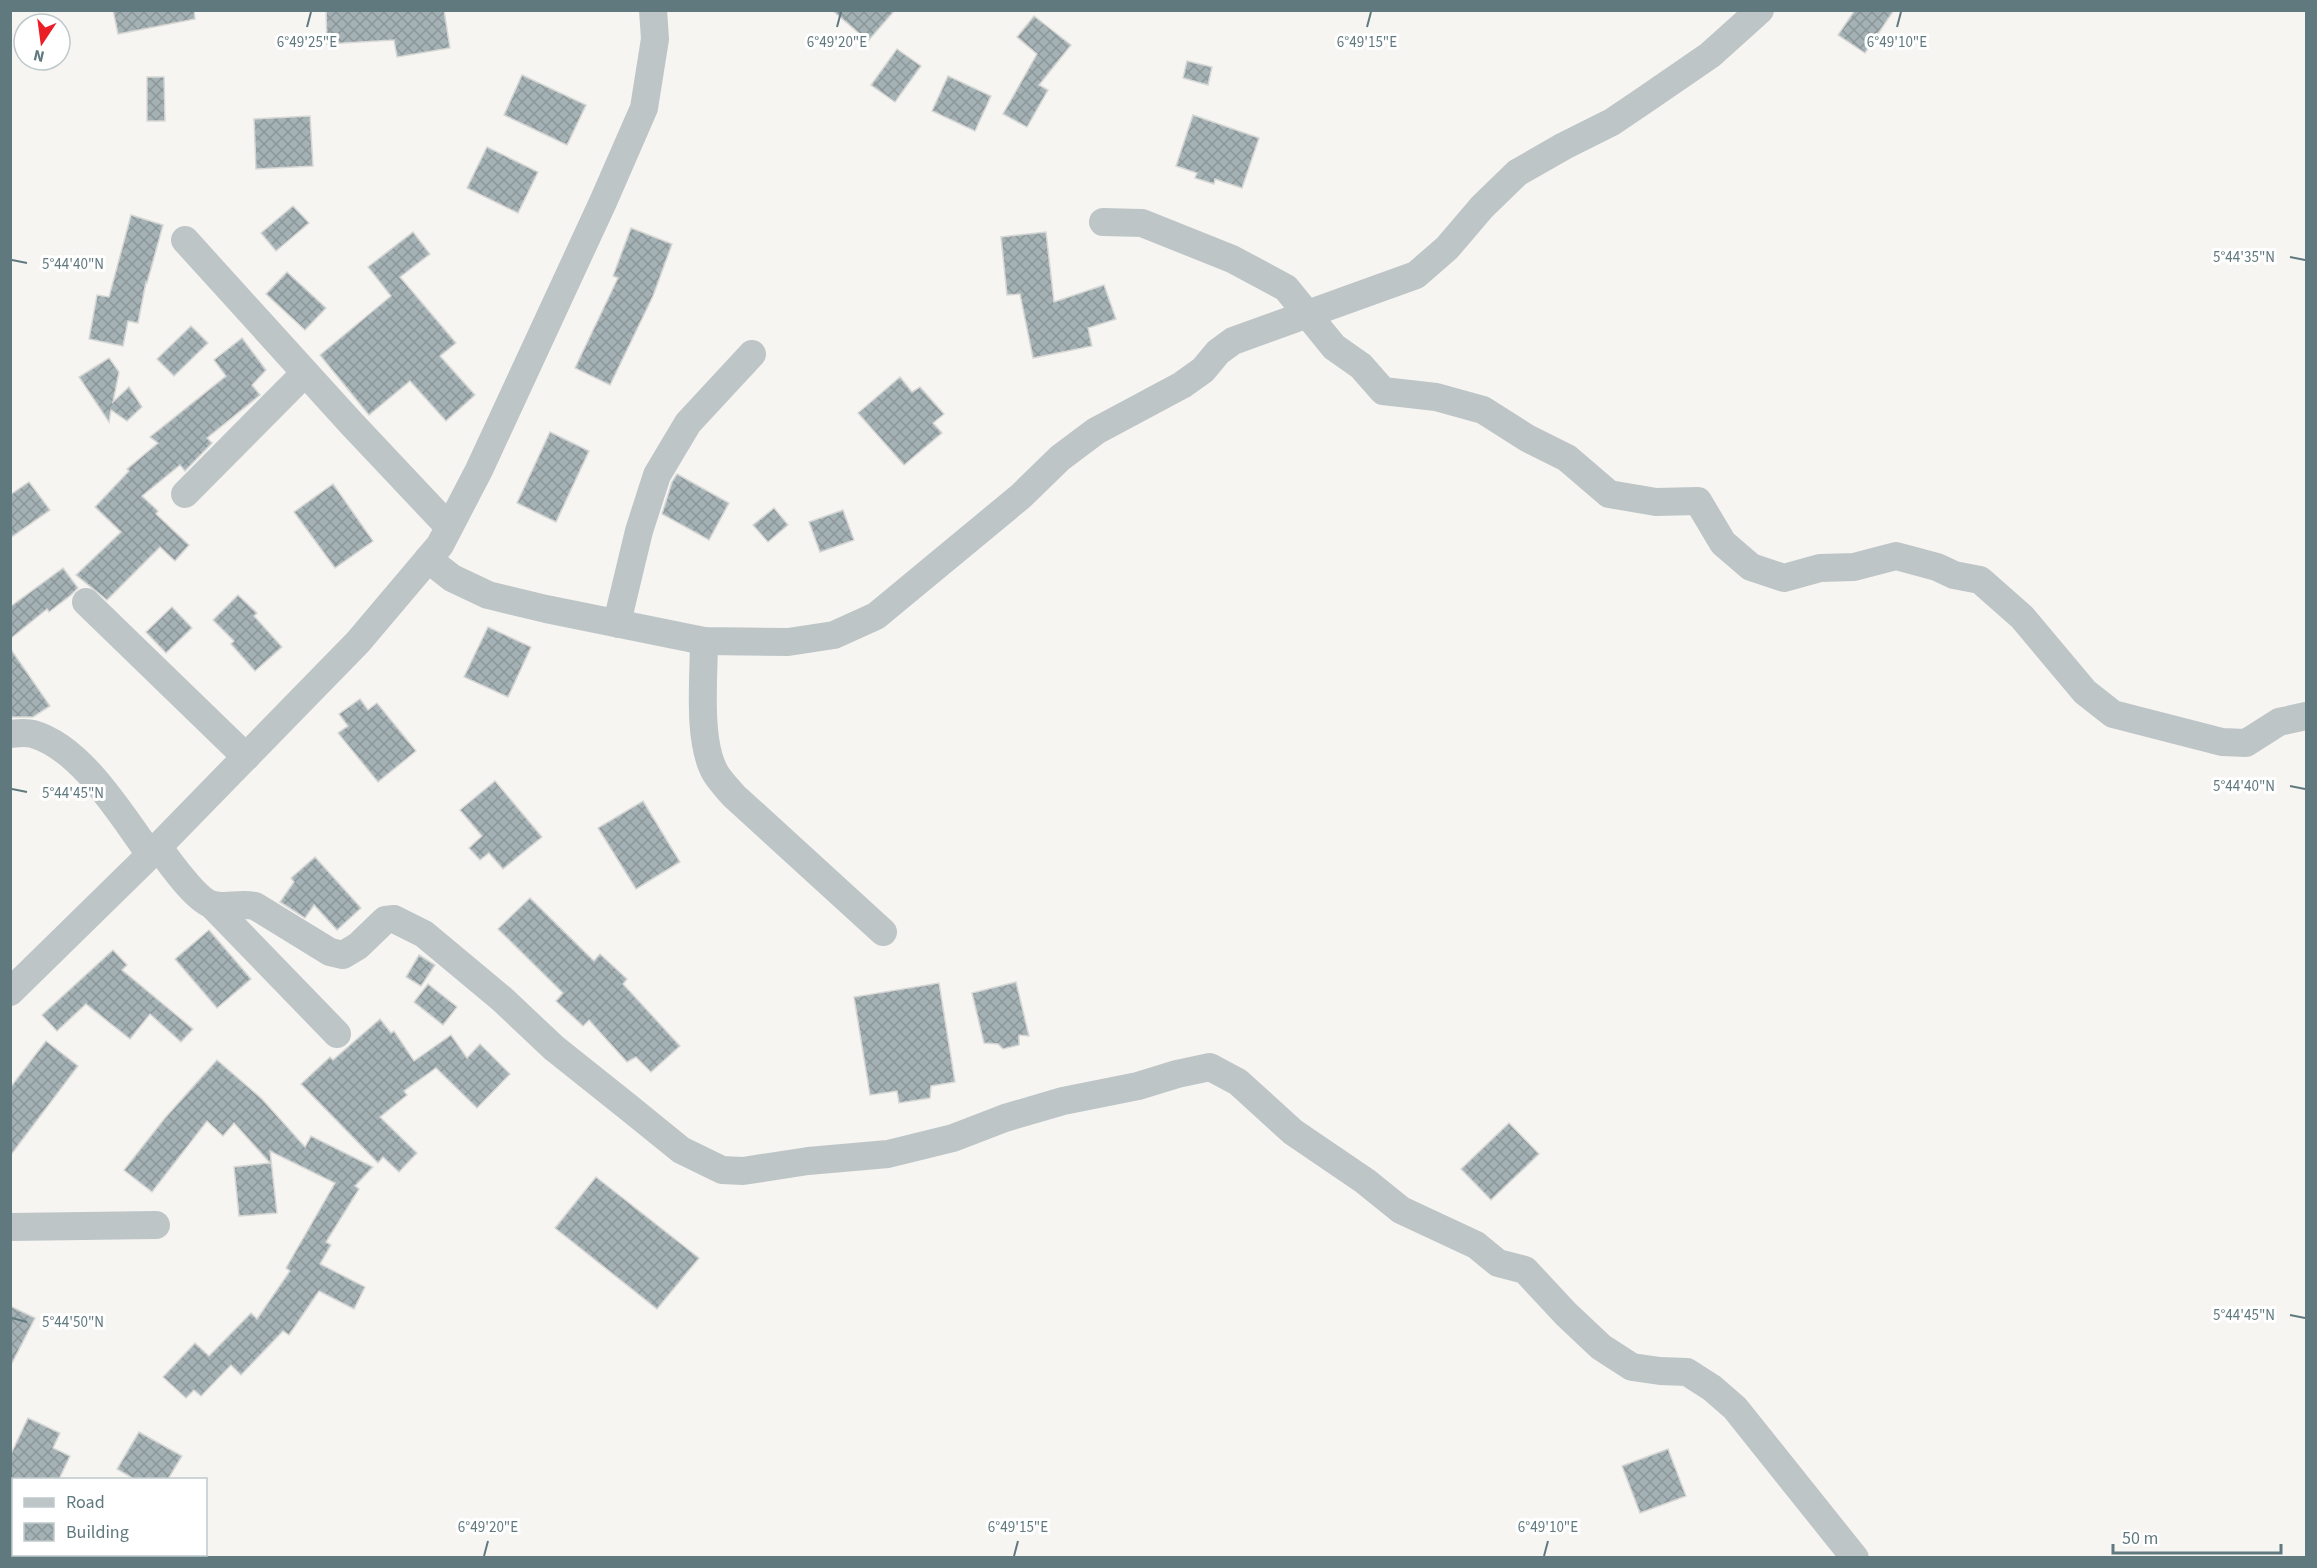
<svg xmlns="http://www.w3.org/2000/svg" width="2317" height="1568" viewBox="0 0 2317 1568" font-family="'Source Sans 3',sans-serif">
  <defs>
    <pattern id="building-cross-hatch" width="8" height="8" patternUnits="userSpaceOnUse" patternTransform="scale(1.5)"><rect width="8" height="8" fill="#a5b2b5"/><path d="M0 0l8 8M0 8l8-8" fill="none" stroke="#8a9698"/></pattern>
  </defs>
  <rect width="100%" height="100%" fill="#f6f5f2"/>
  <g fill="url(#building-cross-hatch)" stroke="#d7d7d5" stroke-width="1.5">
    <path d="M113,10H194L195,19L118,34Z"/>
    <path d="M326,10H444L450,48L397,57L394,40L327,44Z"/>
    <path d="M832,10H895L868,41Z"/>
    <path d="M1855,10H1894L1865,53L1838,35Z"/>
    <path d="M1034,16L1071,45L1039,85L1048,90L1027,127L1003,114L1037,54L1017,37Z"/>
    <path d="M897,49L921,66L895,102L871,85Z"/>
    <path d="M1187,61L1212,67L1208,85L1183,78Z"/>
    <path d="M522,75L586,105L567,145L504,115Z"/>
    <path d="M948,76L991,96L975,131L932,111Z"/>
    <path d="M147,77H164L165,121H147Z"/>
    <path d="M1193,115L1259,138L1242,188L1215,179L1214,184L1195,178L1197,173L1176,166Z"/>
    <path d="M310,116L313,166L256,169L254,119Z"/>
    <path d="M487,147L538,172L518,213L467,188Z"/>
    <path d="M293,206L309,223L276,251L261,233Z"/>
    <path d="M131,215L163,225L147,283L146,282L138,323L128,321L123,346L89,339L97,295L109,297Z"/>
    <path d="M631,228L672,244L653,296L610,385L575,368L618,278L613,276Z"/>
    <path d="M413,232L430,254L400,277L456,343L440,356L475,395L446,421L410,381L369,415L320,355L391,296L368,267Z"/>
    <path d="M1046,232L1054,302L1104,285L1116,319L1088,328L1092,346L1033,358L1020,294L1007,295L1001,237Z"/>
    <path d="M287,272L326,308L305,330L266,294Z"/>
    <path d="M191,326L208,343L174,376L157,359Z"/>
    <path d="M242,338L266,370L252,385L260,395L207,438L212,443L185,471L180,465L142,496L158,511L156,514L189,545L175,561L160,547L107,600L76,575L121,532L95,507L129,471L127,469L158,443L150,437L226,376L214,360Z"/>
    <path d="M109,358L119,372L113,402L129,387L142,407L127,421L111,410L109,422L79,377Z"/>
    <path d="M900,377L912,392L920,387L944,414L933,423L942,433L904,465L858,413Z"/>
    <path d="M550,432L589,451L556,522L517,503Z"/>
    <path d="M677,474L729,503L709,540L662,514L672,482Z"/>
    <path d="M29,482L50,510L10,538V495Z"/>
    <path d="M333,484L373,541L335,568L294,512Z"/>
    <path d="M774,508L788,525L768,542L753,525Z"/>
    <path d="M843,510L854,540L820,552L809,522Z"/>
    <path d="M63,568L78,588L71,595L49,612L47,609L10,639V607Z"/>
    <path d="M238,595L257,613L254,616L282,647L255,671L231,644L234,641L213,620Z"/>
    <path d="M172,607L192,628L166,653L146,632Z"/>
    <path d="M488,627L531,647L508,697L464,677Z"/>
    <path d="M10,648L50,706L33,717H10Z"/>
    <path d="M360,699L368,710L377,703L416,751L378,782L338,733L348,726L339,714Z"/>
    <path d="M495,781L542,837L503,869L489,853L480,860L469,848L482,836L460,810Z"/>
    <path d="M643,801L680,862L636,889L598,828Z"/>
    <path d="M315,857L361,908L337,930L314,905L305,918L280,902L294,882L291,878Z"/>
    <path d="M530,898L594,961L600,954L627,979L623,984L680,1046L651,1072L636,1057L627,1062L589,1020L583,1026L556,1001L563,993L498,929Z"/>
    <path d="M209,930L251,979L217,1008L175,959Z"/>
    <path d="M113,950L127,965L122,970L193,1029L181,1042L150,1014L130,1039L86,1004L57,1031L42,1015Z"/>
    <path d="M419,955L435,965L421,986L406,977Z"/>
    <path d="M1016,982L1029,1036L1019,1035V1045L1003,1049L998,1044L984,1043L972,993Z"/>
    <path d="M939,983L955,1082L931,1086L930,1098L899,1103L897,1091L870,1095L854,997Z"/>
    <path d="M428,984L457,1007L443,1025L414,1002Z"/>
    <path d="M380,1019L391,1033L394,1031L414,1061L451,1035L467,1058L480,1044L510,1074L477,1108L436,1068L404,1091L407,1095L380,1117L417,1153L399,1172L383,1157L378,1163L301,1084L330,1057L333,1060Z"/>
    <path d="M46,1041L78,1066L10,1156V1088Z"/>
    <path d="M217,1060L262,1099L305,1147L311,1136L373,1167L355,1186L359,1189L326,1242L331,1245L320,1264L365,1287L354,1309L319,1291L289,1335L283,1331L241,1375L231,1365L201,1396L194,1390L186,1398L163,1377L195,1343L209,1356L251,1313L257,1319L290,1271L286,1268L335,1183L270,1151L277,1213L239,1216L234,1167L270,1163L234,1123L223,1136L207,1121L152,1192L124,1170L165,1118Z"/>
    <path d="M1509,1123L1539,1154L1491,1200L1461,1169Z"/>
    <path d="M596,1177L699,1258L657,1309L555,1228Z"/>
    <path d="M10,1306L35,1318L10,1367Z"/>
    <path d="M28,1418L60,1433L53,1448L70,1456L59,1479H10V1456Z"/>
    <path d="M139,1432L182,1456L168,1479H134L117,1469Z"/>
    <path d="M1668,1449L1686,1496L1640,1513L1622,1466Z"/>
  </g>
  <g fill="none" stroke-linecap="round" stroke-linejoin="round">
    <g stroke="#bec5c7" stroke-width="28">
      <path d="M1103,222L1142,223L1232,259L1286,288L1334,347L1361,366L1383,391L1436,397L1483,410L1527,438L1567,458L1609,494L1656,502L1698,501L1723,543L1751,567L1784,578L1820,568L1854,567L1896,556L1937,567L1954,575L1980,580L2022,617L2085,692L2113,714L2222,742L2246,743L2279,722L2306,716"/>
      <path d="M185,240L351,423L449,527"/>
      <path d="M185,494L305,373"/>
      <path d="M428,559L452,578L488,595L546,609L704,641L788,642L834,635L876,616L1021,496L1060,458L1096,431L1182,385L1203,370L1218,352L1233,341L1416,275L1447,248L1482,207L1517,173L1564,146L1612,122L1646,99L1710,55L1760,10"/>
      <path d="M86,602L246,757"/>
      <path d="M619,624L620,610L639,531L657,475L688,423L752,354"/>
      <path d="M704,641C704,677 697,743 716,774C721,782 728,789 734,796L883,932"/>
      <path d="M10,734C18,733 26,732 33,734C82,748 121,815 150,854"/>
      <path d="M158,847C169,861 196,901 213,905C225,908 241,903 255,906L330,952L343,955L358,946L385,920L394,919L424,934L502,999L554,1048L628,1107L681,1150L722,1170L743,1171L808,1161L888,1154L953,1138L1005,1118L1063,1101L1138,1086L1177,1074L1210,1067L1238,1082L1293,1132L1365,1181L1401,1210L1476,1245L1498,1263L1525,1270L1566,1314L1601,1347L1632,1367L1660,1371L1687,1372L1712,1388L1735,1408L1855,1558"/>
      <path d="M212,905L337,1034"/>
      <path d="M10,992L158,847L358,642L440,545L479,470L603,202L644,108L655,39L653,10"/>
      <path d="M10,1227L156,1225"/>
    </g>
  </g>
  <path fill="none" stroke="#60797f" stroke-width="2" d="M307,27L311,12M837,27L841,12M1367,27L1371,12M1897,27L1901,12M2290,257L2305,260M12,260L27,263M2290,786L2305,789M12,789L27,792M2290,1315L2305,1318M12,1318L27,1322M484,1556L488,1541M1014,1556L1018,1541M1544,1556L1548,1541"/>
  <g font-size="15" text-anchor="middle" fill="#60797f" stroke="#fff" stroke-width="6" stroke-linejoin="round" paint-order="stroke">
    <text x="307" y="47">6°49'25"E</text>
    <text x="837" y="47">6°49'20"E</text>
    <text x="1367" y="47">6°49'15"E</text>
    <text x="1897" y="47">6°49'10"E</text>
    <text x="2244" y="262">5°44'35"N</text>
    <text x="73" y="269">5°44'40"N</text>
    <text x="2244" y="791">5°44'40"N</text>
    <text x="73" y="798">5°44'45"N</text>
    <text x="2244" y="1320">5°44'45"N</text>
    <text x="73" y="1327">5°44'50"N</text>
    <text x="488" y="1532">6°49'20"E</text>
    <text x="1018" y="1532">6°49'15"E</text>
    <text x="1548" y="1532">6°49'10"E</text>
  </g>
  <rect width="2317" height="1568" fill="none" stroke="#60797f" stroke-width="24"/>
  <rect x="12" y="1478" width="195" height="78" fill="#ffffff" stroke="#bfc9cc" stroke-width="1.5"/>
  <rect x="24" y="1498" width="30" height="9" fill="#bec5c7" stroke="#bfc9cc" stroke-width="1.5"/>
  <text x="66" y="1508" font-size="18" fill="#60797f">Road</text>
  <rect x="24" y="1523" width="30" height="18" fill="url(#building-cross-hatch)" stroke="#bfc9cc" stroke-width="1.5"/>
  <text x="66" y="1538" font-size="18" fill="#60797f">Building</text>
  <g transform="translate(42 42) rotate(193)"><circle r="28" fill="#ffffff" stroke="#bfc9cc" stroke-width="1.5"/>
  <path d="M0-4.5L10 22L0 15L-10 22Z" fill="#ea1e24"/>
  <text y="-9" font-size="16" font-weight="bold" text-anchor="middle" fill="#60797f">N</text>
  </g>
  <path d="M2113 1544v9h168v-9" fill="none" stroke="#60797f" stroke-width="3"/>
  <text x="2122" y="1544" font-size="18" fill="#60797f" stroke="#ffffff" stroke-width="4.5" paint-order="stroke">50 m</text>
</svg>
